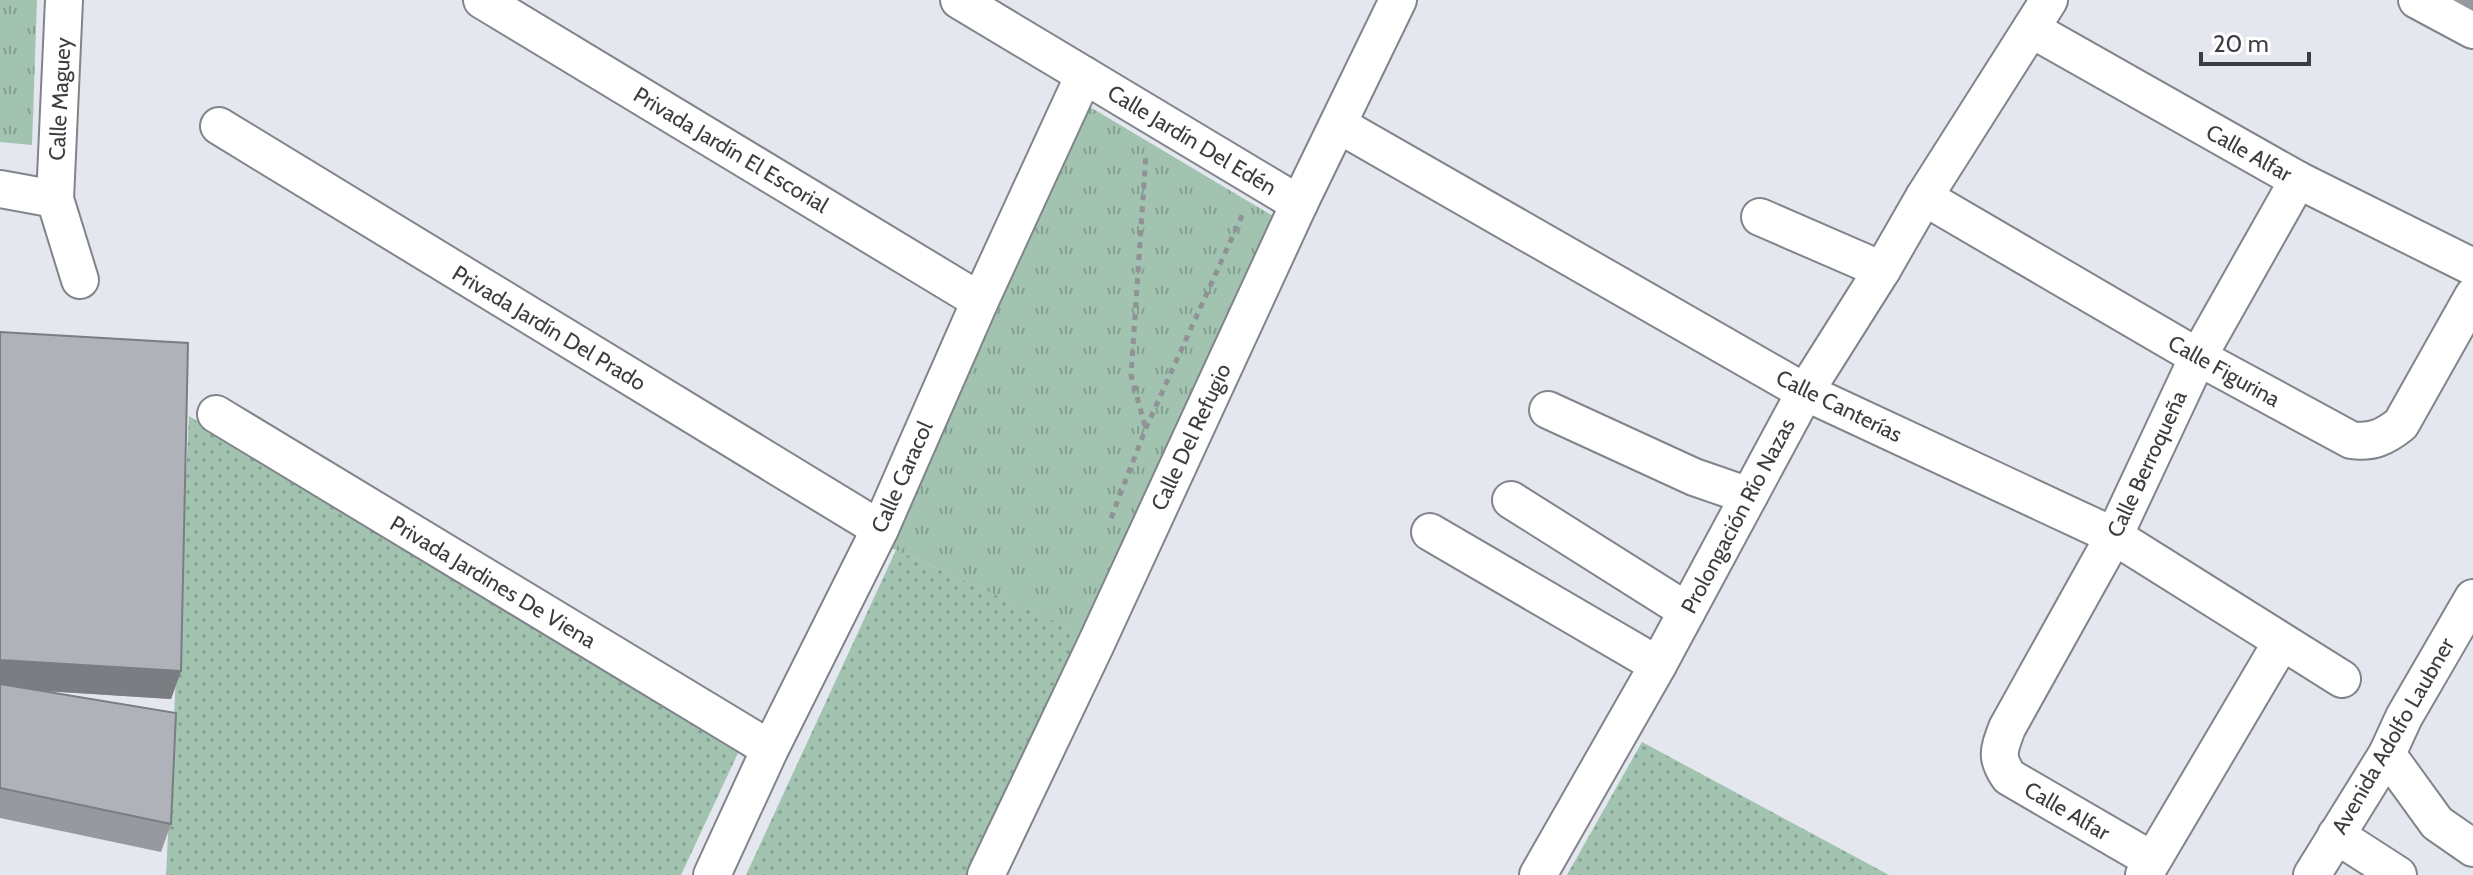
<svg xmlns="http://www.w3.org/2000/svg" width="2473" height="875" viewBox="0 0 2473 875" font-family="Cabin,sans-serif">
  <defs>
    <pattern id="grass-dots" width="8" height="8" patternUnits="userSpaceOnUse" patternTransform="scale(2)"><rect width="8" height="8" fill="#a1c3b0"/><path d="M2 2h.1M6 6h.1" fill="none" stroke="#84a091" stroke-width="1.8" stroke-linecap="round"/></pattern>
    <pattern id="park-tufts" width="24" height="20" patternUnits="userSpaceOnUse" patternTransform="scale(2)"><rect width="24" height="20" fill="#a1c3b0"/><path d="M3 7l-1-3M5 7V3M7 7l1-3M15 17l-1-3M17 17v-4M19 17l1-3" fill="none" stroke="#84a091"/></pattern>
  </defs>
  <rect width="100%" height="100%" fill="#e4e7ee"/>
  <g fill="url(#grass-dots)">
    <path d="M189,416L738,753L681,875H166Z"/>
    <path d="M896,550L1082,633L967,875H746Z"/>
    <path d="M1642,742L1889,875H1567Z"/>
  </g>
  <g fill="url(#park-tufts)">
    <path d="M0,0H37L32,145L0,142Z"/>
    <path d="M1090,107L1273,216L1157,478L1099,641L878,542Z"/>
  </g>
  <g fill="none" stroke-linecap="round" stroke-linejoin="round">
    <defs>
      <g id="minor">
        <path d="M64,0L55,199L80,280"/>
        <path d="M482,0L980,301"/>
        <path d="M959,0L1299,204"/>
        <path d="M2417,0L2473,30"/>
        <path d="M2031,29L2298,180L2473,267"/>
        <path d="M1339,125L1805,392L2114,536L2342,679"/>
        <path d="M219,126L880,529"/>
        <path d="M0,189L55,199"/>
        <path d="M1924,197L2198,357L2351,440C2372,443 2385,437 2401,424L2473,296"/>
        <path d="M1760,217L1882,270"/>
        <path d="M1548,410L1694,477L1749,496"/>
        <path d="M216,414L770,749"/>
        <path d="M1511,500L1687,611"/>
        <path d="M1430,532L1658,665"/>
        <path d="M2387,754L2437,823L2473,848"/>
        <path d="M2336,835L2398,875"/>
        <path d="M2152,860L2009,777C1995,757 1999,750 2007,728L2114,536L2198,357L2298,180"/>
        <path d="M712,875L770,749L880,529L980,301L1084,75"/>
        <path d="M986,875L1096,644L1299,204L1398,0"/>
        <path d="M1538,875L1658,665L1805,392L1882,270L1924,197L2049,0"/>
        <path d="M2144,875L2281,643"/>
        <path d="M2312,875L2387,754L2404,717L2473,598"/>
      </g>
    </defs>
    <use href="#minor" stroke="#81848a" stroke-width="40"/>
    <g stroke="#909297" stroke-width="5" stroke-dasharray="6 6" stroke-linecap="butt">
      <path d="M1145,426L1131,375L1146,154"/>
      <path d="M1111,518L1146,428L1244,211"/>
    </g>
    <use href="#minor" stroke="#fff" stroke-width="36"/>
  </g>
  <g fill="#969a9f">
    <path d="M2453,0H2473V11Z"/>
    <path d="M0,332L181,671L171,699L43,691L171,824L161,852L0,818Z"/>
  </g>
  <path fill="#7a7d82" d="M0,660L181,671L171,699L0,688Z"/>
  <g fill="#afb3b9" stroke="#7a7d82" stroke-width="2">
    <path d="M0,332L188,343L181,671L0,660Z"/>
    <path d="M0,684L176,713L171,824L0,788Z"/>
  </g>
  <g text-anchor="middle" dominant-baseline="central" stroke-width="7" stroke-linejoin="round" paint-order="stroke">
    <g font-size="22" fill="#3c3d40" stroke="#fff">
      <text transform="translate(60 99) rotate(-87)">Calle Maguey</text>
      <text transform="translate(1192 140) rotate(31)">Calle Jardín Del Edén</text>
      <text transform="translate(731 150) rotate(31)">Privada Jardín El Escorial</text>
      <text transform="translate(2249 153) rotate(29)">Calle Alfar</text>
      <text transform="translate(549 328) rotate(31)">Privada Jardín Del Prado</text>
      <text transform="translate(2224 371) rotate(29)">Calle Figurina</text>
      <text transform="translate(1839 406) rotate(26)">Calle Canterías</text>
      <text transform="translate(1191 437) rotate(-65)">Calle Del Refugio</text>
      <text transform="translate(2147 464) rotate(-65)">Calle Berroqueña</text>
      <text transform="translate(902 477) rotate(-66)">Calle Caracol</text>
      <text transform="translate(1738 516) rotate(-62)">Prolongación Río Nazas</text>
      <text transform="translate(493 582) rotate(31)">Privada Jardines De Viena</text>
      <text transform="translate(2393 736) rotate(-60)">Avenida Adolfo Laubner</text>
      <text transform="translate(2067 811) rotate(30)">Calle Alfar</text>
    </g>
  </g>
  <path d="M2201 52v12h108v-12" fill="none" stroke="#3c3d40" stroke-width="4"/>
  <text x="2213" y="52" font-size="24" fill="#3c3d40" stroke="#ffffff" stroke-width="6" paint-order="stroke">20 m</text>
</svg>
